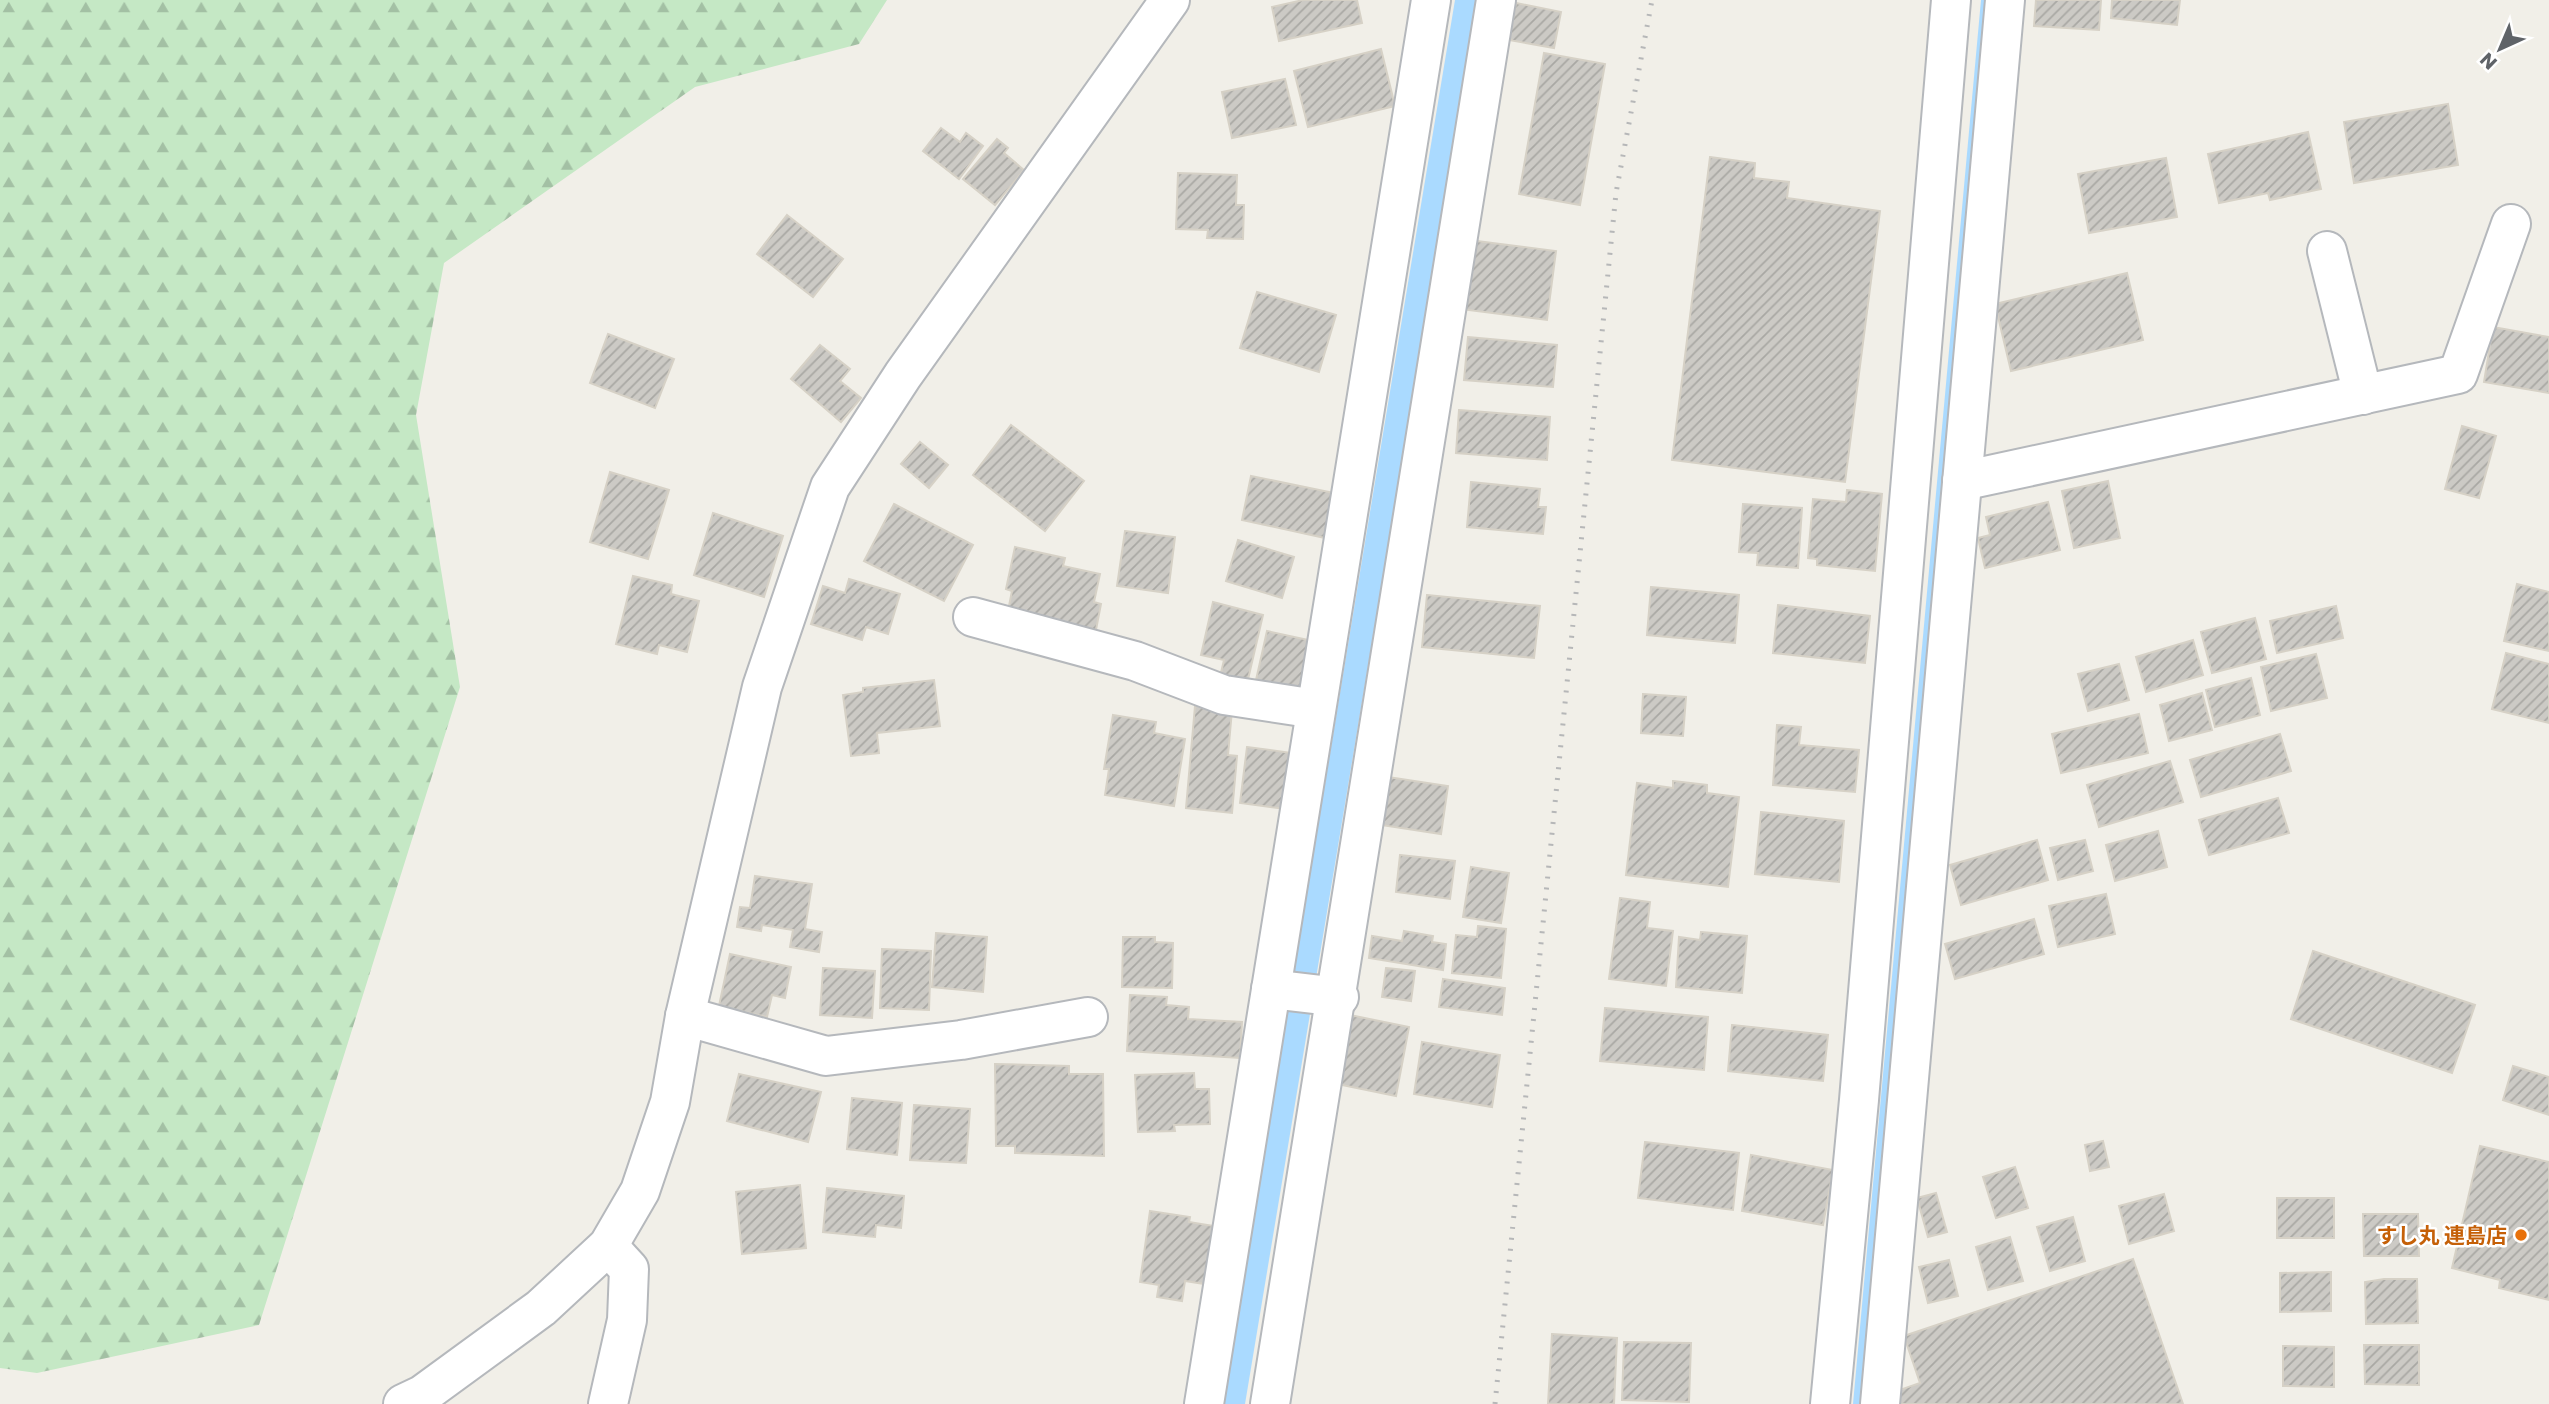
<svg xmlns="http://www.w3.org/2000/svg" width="2549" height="1404" viewBox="0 0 2549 1404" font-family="Poppins,'Noto Sans JP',sans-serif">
  <defs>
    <pattern id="forest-firs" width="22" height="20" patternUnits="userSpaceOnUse" patternTransform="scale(1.75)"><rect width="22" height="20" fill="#c5e8c5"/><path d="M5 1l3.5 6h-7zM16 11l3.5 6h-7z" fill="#a3c0a4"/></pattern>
    <pattern id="building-hatch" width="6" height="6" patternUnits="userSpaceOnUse" patternTransform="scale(1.75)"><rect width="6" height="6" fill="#cccac5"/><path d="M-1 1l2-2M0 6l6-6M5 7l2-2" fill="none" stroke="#a9a8a4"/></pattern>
  </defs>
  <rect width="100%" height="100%" fill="#f1efe8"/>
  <path fill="url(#forest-firs)" d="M0,0H887L859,44L695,87L444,263L416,415L460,687L259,1325L37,1373L0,1368Z"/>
  <g fill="#aadaff">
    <path d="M1455,0H1479L1245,1404H1222Z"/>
    <path d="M1981,0H1990L1863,1404H1853Z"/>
  </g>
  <g fill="url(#building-hatch)" stroke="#d6d1c6" stroke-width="2">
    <path d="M1303,0H1357L1362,23L1279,41L1272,7Z"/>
    <path d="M2036,0H2101L2099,30L2034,26Z"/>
    <path d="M2112,0H2180L2177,25L2111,18Z"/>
    <path d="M1516,3L1561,12L1554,48L1509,40Z"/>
    <path d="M1381,49L1395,106L1308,127L1294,71Z"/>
    <path d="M1544,53L1605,64L1580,205L1519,194Z"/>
    <path d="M1285,79L1296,125L1232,138L1222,92Z"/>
    <path d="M2448,104L2458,165L2354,183L2344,122Z"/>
    <path d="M941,128L960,142L966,133L983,146L959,179L923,151Z"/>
    <path d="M2308,132L2321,189L2270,200L2268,193L2219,203L2208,154Z"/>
    <path d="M997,139L1008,148L1004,153L1024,170L995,205L963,179Z"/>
    <path d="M1710,157L1755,163L1754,178L1789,182L1787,198L1880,211L1845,482L1672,460Z"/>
    <path d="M2166,158L2177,217L2089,233L2078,174Z"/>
    <path d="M1178,173L1237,175L1236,205H1244L1243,239L1207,238L1208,230L1176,229Z"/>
    <path d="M787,215L843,259L813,297L757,254Z"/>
    <path d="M1469,240L1556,251L1547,320L1460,309Z"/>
    <path d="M2127,273L2143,340L2011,371L1995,304Z"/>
    <path d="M1257,292L1336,315L1319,372L1240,348Z"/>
    <path d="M2493,327L2549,337V393L2484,382Z"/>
    <path d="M608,334L674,359L655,408L590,383Z"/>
    <path d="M1468,337L1557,345L1553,387L1464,380Z"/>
    <path d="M820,345L850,369L840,381L861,398L841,422L791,379Z"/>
    <path d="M1459,410L1550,417L1547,460L1456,453Z"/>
    <path d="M1011,425L1084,481L1045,531L973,475Z"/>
    <path d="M2462,426L2496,436L2479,498L2445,489Z"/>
    <path d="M920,442L948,465L929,488L901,464Z"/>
    <path d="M610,472L669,490L648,559L590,542Z"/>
    <path d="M1251,476L1334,493L1325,538L1242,520Z"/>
    <path d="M2108,481L2120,538L2074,548L2062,491Z"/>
    <path d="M1471,482L1540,489L1538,507H1546L1543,534L1467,527Z"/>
    <path d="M1847,490L1882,494L1875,571L1817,565V559L1808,558L1813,499L1846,502Z"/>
    <path d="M2048,502L2060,550L1985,568L1978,538L1990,535L1986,517Z"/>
    <path d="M894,504L973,545L944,601L864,561Z"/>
    <path d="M1743,504L1802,508L1798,568L1757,565L1758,553L1739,552Z"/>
    <path d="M713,513L783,536L764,597L694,575Z"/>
    <path d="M1125,531L1175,537L1168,593L1117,586Z"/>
    <path d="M1238,540L1294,557L1282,598L1226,581Z"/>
    <path d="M1015,547L1065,558L1063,566L1100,574L1094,602L1101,604L1094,640L1006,621L1012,591L1006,589Z"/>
    <path d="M633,576L672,585L671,594L699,601L687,652L659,645L657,654L616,644Z"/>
    <path d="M849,579L900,594L888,634L866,627L862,640L811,624L823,586L845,593Z"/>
    <path d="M2517,584L2549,592V651L2504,641Z"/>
    <path d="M1651,587L1739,595L1735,643L1647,635Z"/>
    <path d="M1427,595L1540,606L1534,658L1422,647Z"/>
    <path d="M1213,602L1263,615L1246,688L1219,681L1224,660L1201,655Z"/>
    <path d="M1778,605L1870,616L1865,663L1773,653Z"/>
    <path d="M2336,606L2343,638L2277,653L2270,621Z"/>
    <path d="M2255,618L2266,659L2212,673L2201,632Z"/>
    <path d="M1267,631L1313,641L1300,700L1254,689Z"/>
    <path d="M2193,640L2203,675L2146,692L2136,657Z"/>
    <path d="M2506,653L2549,664V723L2492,709Z"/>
    <path d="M2316,654L2327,698L2271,711L2261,667Z"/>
    <path d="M2119,664L2129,700L2088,711L2078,674Z"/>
    <path d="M2251,678L2260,715L2215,727L2206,690Z"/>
    <path d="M934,680L940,726L877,733L879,753L851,756L843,695L863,692V688Z"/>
    <path d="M2202,693L2212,730L2169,741L2160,705Z"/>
    <path d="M1643,694L1686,697L1683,736L1641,733Z"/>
    <path d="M1195,706L1232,710L1228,755L1237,756L1232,813L1186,808Z"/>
    <path d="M2139,714L2148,753L2061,773L2052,734Z"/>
    <path d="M1113,715L1156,722L1154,733L1185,739L1174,806L1105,795L1109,769H1104Z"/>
    <path d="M1777,725L1801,727L1799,745L1859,750L1855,792L1773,785Z"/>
    <path d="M2280,734L2291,771L2201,797L2190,760Z"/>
    <path d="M1247,747L1292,753L1285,809L1240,803Z"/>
    <path d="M2170,761L2183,802L2099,827L2087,785Z"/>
    <path d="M1388,777L1448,786L1441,834L1381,825Z"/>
    <path d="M1673,781L1707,785V793L1739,797L1728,887L1626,875L1637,783L1673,788Z"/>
    <path d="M2278,798L2289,833L2209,855L2199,820Z"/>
    <path d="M1761,812L1844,821L1839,882L1755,874Z"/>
    <path d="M2158,831L2167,867L2115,881L2106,845Z"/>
    <path d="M2037,840L2048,880L1961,905L1950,865Z"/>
    <path d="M2085,840L2093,871L2058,880L2050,848Z"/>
    <path d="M1400,855L1455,861L1450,899L1396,892Z"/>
    <path d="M1471,867L1509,873L1501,923L1463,917Z"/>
    <path d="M755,876L812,884L805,929L822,932L819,952L790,947L793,930L762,925L761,931L737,927L740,907L750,908Z"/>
    <path d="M2106,894L2115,934L2058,947L2049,906Z"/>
    <path d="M1620,898L1650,902L1647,928L1673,931L1666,986L1609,979Z"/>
    <path d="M2034,919L2044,954L1955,979L1945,944Z"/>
    <path d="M1478,926L1506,929L1501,978L1452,973L1456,935L1477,937Z"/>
    <path d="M1404,931L1433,936L1432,942L1446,944L1443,970L1369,958L1372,936L1402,941Z"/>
    <path d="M1701,932L1747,936L1742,993L1676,987L1679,937L1700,940Z"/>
    <path d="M936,933L987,937L983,992L932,987Z"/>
    <path d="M1123,937H1155V942L1173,943L1172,988L1122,987Z"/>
    <path d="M882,949L931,951L929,1010L880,1008Z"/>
    <path d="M2313,951L2475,1005L2452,1073L2291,1019Z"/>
    <path d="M730,954L791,967L785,998L772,995L767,1017L719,1006Z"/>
    <path d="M823,968L875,971L872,1018L820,1015Z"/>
    <path d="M1386,968L1415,971L1411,1001L1382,997Z"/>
    <path d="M1443,979L1505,988L1502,1015L1439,1007Z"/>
    <path d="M1130,995L1167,997L1166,1005L1189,1007L1188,1019L1242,1022L1240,1058L1127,1051Z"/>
    <path d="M1605,1008L1708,1017L1704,1070L1600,1061Z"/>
    <path d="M1350,1015L1409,1027L1396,1096L1337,1084Z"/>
    <path d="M1732,1025L1828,1035L1823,1081L1728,1071Z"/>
    <path d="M1422,1042L1500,1055L1492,1107L1414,1094Z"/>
    <path d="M995,1064L1069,1066V1074H1103L1104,1156L1015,1153V1146H996Z"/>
    <path d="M2513,1066L2549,1077V1115L2503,1100Z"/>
    <path d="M1194,1073L1195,1089H1209L1210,1124L1174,1125L1175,1131L1138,1132L1135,1075Z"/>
    <path d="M739,1074L821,1092L808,1142L727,1121Z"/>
    <path d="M852,1098L902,1103L897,1155L847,1149Z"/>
    <path d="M914,1105L970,1109L966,1163L910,1160Z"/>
    <path d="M2103,1141L2109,1167L2090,1171L2085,1145Z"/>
    <path d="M1645,1142L1739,1153L1733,1210L1638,1198Z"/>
    <path d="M2480,1146L2549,1162V1300L2499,1288L2500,1280L2452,1268Z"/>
    <path d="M1751,1155L1833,1170L1823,1225L1742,1211Z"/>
    <path d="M2015,1167L2028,1208L1996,1218L1983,1177Z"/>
    <path d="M800,1185L806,1248L742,1254L736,1192Z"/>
    <path d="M827,1188L904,1196L901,1228L876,1225L875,1237L823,1232Z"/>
    <path d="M1936,1193L1947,1232L1928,1237L1917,1198Z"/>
    <path d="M2164,1194L2174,1231L2129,1244L2119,1206Z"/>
    <rect x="2277" y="1198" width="57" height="40"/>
    <path d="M1150,1211L1190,1217L1189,1222L1220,1227L1211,1285L1185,1281L1182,1301L1157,1297L1159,1285L1140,1282Z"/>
    <path d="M2363,1214H2418L2419,1256H2364Z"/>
    <path d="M2073,1217L2085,1261L2050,1271L2037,1227Z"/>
    <path d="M2010,1237L2023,1281L1988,1290L1976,1247Z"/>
    <path d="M2133,1259L2183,1404H1895L1891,1393L1920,1383L1904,1336Z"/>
    <path d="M1949,1260L1958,1296L1928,1303L1919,1267Z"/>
    <path d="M2331,1272V1311L2280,1312V1273Z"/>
    <path d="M2384,1279H2417L2418,1323L2366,1324L2365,1282Z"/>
    <path d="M1552,1334L1617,1338L1614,1404H1548Z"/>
    <path d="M1624,1342L1691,1343L1689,1402L1622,1400Z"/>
    <path d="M2364,1345H2419V1385L2365,1384Z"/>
    <path d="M2283,1346L2334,1347V1387L2283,1386Z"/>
  </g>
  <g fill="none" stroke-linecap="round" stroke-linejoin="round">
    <defs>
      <g id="minor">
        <path d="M2327,251L2363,395"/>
        <path d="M1962,481L2458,374L2511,224"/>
        <path d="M973,617L1135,661L1224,695L1316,709"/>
        <path d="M1271,989L1339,997"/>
        <path d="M685,1016L826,1056L961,1040L1088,1017"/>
        <path d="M403,1404L422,1395L541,1308L608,1246L640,1191L670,1102L685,1016L762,687L830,487L903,375L1170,0"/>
        <path d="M608,1404L627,1320L629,1269L608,1246"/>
        <path d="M1204,1404L1431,0"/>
        <path d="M1270,1404C1349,937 1418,468 1496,0"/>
        <path d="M1830,1404L1859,1100L1951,0"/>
        <path d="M1880,1404L2005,0"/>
      </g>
    </defs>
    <use href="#minor" stroke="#b5b8bc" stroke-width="42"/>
    <use href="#minor" stroke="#fff" stroke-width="38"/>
    <path stroke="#b6b7b8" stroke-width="5" stroke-dasharray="2 9" stroke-linecap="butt" d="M1495,1404L1616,193L1652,0"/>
  </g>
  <circle fill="#e8710a" stroke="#fff" stroke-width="2.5" cx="2521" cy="1235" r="7"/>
  <g text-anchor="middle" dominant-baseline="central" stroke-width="5" stroke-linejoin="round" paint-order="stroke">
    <g font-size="21" font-weight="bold" fill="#c56008" stroke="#fff" text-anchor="end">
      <text x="2507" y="1235">すし丸 連島店</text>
    </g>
  </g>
  <g transform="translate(2500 49) rotate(224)" stroke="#ffffff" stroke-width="5" paint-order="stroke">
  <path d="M0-5L12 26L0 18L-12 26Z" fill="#5f6368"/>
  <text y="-10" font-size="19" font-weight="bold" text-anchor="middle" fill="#5f6368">N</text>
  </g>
</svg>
